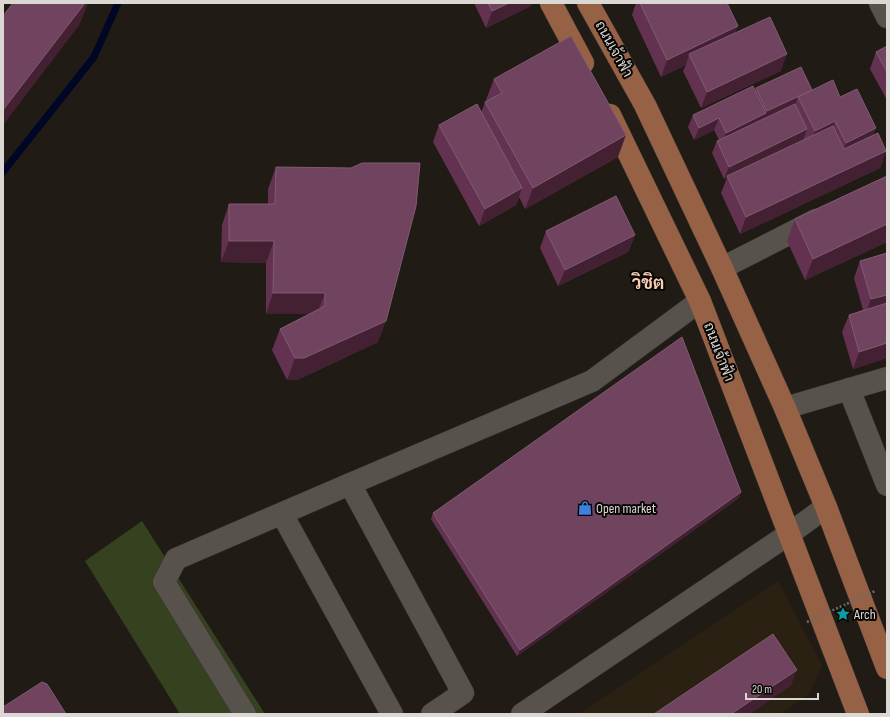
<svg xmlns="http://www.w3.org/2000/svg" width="890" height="717" viewBox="0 0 890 717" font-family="'Sofia Sans Condensed',Sarabun,sans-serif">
  <rect width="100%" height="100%" fill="#201b15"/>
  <path fill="#2a2112" d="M778,581L822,665L810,694L780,714H579Z"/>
  <path fill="#35411f" d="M142,521L265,714H180L85,561Z"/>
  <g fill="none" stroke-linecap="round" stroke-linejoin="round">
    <path stroke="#000625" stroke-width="7" d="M3,172L94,57L118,3"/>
    <defs>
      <g id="minor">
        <path d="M880,3L887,17"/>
        <path d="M722,268L816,220"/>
        <path d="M849,389L887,485"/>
        <path d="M785,408L887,378"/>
        <path d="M282,514L392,714"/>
        <path d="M245,714L164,582L176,559L350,484"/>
        <path d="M432,714L463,693L350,484L592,381L700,301"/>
        <path d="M522,714L789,534L826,507"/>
      </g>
      <g id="major">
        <path d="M551,3L583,63"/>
        <path d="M588,3L645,105L722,268L785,408L826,507L887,668"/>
        <path d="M610,115L700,301L858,714"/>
      </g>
    </defs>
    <use href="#minor" stroke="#373431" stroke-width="23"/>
    <use href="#major" stroke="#373431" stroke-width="23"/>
    <use href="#minor" stroke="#58524c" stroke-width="22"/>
    <use href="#major" stroke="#966145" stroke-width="22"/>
    <path stroke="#706c67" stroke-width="2.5" stroke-dasharray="2 2" stroke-linecap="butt" d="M807,622L875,591"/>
  </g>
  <g fill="#633251">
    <path d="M474,3H532L531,6L486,28Z"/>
    <path d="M636,3H727L735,33L781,71L701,108L683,71L686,65L661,77L632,15Z"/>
    <path d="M887,46V100L870,69L876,52Z"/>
    <path d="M494,79L618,157L525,209L519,197L516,205L479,226L433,142L439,125L481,113L485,102L486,101V100Z"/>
    <path d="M756,88L812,90L840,97L874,134L886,151L880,168L740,234L721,193L727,178L724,179L712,153L717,141L719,140L714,130L694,140L688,127L693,115L755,90Z"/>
    <path d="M276,167L378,342L297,380H287L272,350L280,329L309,314H266V263L221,262L222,225L229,204H268V189Z"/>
    <path d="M887,176V242L805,280L787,241L795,219Z"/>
    <path d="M546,231L635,235L628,252L558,286L540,248Z"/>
    <path d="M887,253V358L853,369L842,332L849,315L863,310L854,278L860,261Z"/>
    <path d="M741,492L739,498L517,656L431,519L433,513Z"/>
  </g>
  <g fill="#432133">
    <path d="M85,3H88L80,24L3,125V110Z"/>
    <path d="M509,3H532L531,6L486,28L492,11Z"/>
    <path d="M738,26L732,43L689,54L686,65L661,77L667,60Z"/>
    <path d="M787,54L781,71L701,108L707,92Z"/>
    <path d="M798,97L794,108L722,145L726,133L766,113L767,111Z"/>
    <path d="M719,118L714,130L694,140L699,128Z"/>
    <path d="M835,121L829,138L809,148L815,131Z"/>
    <path d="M876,128L870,145L840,160L846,143Z"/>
    <path d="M807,129L803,141L727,176V178L724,179L729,167Z"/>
    <path d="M626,135L618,157L525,209L533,188Z"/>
    <path d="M886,151L880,168L740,234L746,217Z"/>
    <path d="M522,188L516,205L479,226L485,209Z"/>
    <path d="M887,224V242L805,280L813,259Z"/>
    <path d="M635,235L628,252L558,286L565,270Z"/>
    <path d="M229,241H274L266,263L221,262Z"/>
    <path d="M273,293H325L317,314H266Z"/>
    <path d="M887,295V310L865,316L871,299Z"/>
    <path d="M386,321L378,342L297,380H287L295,358Z"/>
    <path d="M887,343V358L853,369L859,352Z"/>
    <path d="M741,492L739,498L517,656L520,650Z"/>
    <path d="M797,670L791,686L750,714H731Z"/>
  </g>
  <g fill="#70435f" stroke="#815b71">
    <path d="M13,3H85L3,110V16Z"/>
    <path d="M488,3H509L492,11Z"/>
    <path d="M640,3H727L738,26L667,60Z"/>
    <path d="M770,17L787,54L707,92L689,54Z"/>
    <path d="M571,36L626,135L533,188L485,102L502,93L494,79Z"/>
    <path d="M887,46V72L876,52Z"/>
    <path d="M801,67L812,90L767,111L756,88Z"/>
    <path d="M833,80L840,97L857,89L876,128L846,143L835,121L815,131L798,97Z"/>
    <path d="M753,86L766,113L726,133L719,118L699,128L693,115Z"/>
    <path d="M477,104L522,188L485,209L439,125Z"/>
    <path d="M795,104L807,129L729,167L717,141Z"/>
    <path d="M833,126L844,149L878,133L886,151L746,217L727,176Z"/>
    <path d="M362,163H420L416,206L386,321L304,358H295L280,329L325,306V293H273L274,241H229V204H275L276,167L351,168Z"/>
    <path d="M887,176V224L813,259L795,219Z"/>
    <path d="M616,196L635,235L565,270L546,231Z"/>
    <path d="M887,253V295L871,299L860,261Z"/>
    <path d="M887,303V343L859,352L849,315Z"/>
    <path d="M682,337L741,492L520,650L433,513Z"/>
    <path d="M773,634L797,670L731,714H654Z"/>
    <path d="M42,682L47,684L66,714H3V707Z"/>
  </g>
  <defs>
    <symbol id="shop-bare" viewBox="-9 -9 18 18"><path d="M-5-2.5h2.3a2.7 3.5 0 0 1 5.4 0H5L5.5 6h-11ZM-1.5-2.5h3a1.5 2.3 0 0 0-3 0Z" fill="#3f7fe0" stroke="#080604" stroke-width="2.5" paint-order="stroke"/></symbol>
    <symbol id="sight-bare" viewBox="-9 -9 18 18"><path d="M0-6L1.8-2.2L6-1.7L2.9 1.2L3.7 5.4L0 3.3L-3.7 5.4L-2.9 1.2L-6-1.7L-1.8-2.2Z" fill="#0f9aa8" stroke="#080604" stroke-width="2.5" paint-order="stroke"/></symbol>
  </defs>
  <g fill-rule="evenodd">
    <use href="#shop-bare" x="575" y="498" width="20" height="20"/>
    <use href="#sight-bare" x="833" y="604" width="20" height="20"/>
  </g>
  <g text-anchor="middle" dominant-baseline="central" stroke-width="4" stroke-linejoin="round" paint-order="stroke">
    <g font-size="14" fill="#dbd8d4" stroke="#080604">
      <text transform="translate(614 49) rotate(61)">ถนนเจ้าฟ้า</text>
      <text transform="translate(719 352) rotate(69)">ถนนเจ้าฟ้า</text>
    </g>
    <g font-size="14" fill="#dbd8d4" stroke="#080604" text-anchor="start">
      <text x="596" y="508">Open market</text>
      <text x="854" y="614">Arch</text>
    </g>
    <g font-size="18" font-weight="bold" fill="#f7cdb1" stroke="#080604">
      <text x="648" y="283">วิชิต</text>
    </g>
  </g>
  <rect width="890" height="717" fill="none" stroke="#dbd8d4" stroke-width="8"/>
  <path d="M746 693v6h72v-6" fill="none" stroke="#dbd8d4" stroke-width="2"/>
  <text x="752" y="693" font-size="12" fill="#dbd8d4" stroke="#080604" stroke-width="3" paint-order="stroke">20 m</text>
</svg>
